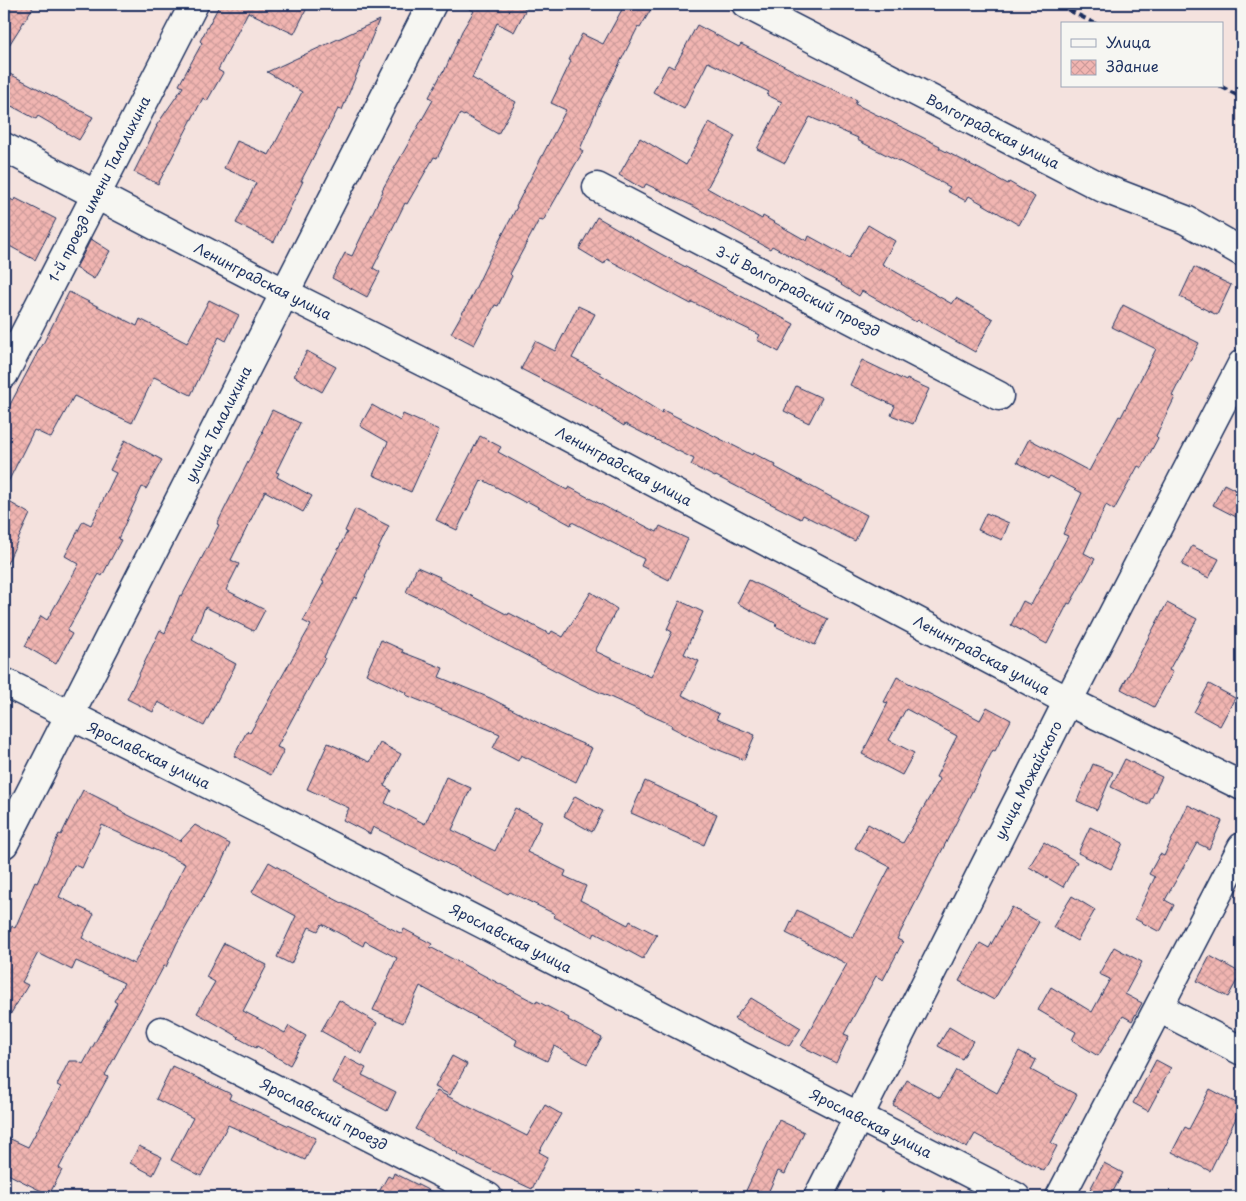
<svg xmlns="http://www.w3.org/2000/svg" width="1246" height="1201" viewBox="0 0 1246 1201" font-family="'Playpen Sans',sans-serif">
  <defs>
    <pattern id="building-cross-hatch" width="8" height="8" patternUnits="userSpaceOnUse" patternTransform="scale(1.25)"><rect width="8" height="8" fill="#f1b5b1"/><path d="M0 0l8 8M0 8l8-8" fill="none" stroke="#ce9c9b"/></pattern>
  </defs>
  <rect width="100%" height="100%" fill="#f4e2de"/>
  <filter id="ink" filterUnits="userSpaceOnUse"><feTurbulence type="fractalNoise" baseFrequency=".02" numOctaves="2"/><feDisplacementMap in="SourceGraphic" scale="10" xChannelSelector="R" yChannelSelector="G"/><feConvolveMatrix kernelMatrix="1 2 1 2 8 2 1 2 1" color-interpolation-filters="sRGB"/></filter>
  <g filter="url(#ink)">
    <g fill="url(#building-cross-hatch)" stroke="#1b2f5e" fill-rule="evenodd">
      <path d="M4,4H35L4,53Z"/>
      <path d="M220,4H309L294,34L248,12L218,70L223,73L207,101L203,98L158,184L134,172L157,126H156L183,87L179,85L202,43L200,41Z"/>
      <path d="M459,4H516L526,9L514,32L497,23L472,78L516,102L498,134L465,115L464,116L460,114L437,158L434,157L407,204L405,203L373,268L380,272L367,297L332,278L345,253L352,256L383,191L382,190L433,100L429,97L443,71L444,72L462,31L474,11Z"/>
      <path d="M625,4H654L640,28L638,27L600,102L580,149L583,151L543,221L539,220L510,274L512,276L498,306L495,305L474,345L451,333L464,310H465L488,262L517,207L516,206L566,110L551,103L571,61L569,60L582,34L603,44Z"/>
      <path d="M379,20L342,110L338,109L301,181H303L274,242L236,223L256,183L224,168L237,141L269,155L302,92L267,72Z"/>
      <path d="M697,25L739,47L741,44L806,77L857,100L855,104L940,146L939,148L1008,184L1009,182L1035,197L1019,225L969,196L966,201L947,191L950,187L857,140L858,138L810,117L785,163L757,149L782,102L767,95L769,92L708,62L684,109L653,92L668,65L674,68Z"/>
      <path d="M4,71L93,117L79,140L38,116L36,119L4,102Z"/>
      <path d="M709,122L735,136L707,188L762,219L763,216L807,241L809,236L849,258L868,225L895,241L882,264L952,304L956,298L993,319L975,352L918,320L916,322L862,291L859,296L841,285L842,284L772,246L770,249L693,206L646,184L643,189L619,175L640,138L686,165Z"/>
      <path d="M4,196L14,201L15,198L56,219L35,260L4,243Z"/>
      <path d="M597,217L661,254L794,324L779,352L757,340L760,335L692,302L691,304L607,259L604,264L579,249Z"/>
      <path d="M91,239L110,251L94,279L76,268Z"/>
      <path d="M1194,267L1231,285L1217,315L1180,297Z"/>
      <path d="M69,292L137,326L140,319L187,343L209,300L239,315L226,341L219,337L191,395L154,377L132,423L74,396L51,438L34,430L4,490V416L42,344H43Z"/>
      <path d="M1123,305L1199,343L1172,396L1175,397L1156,436L1158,438L1142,468L1138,466L1114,510L1106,505L1084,553L1095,559L1070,604L1068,603L1047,644L1011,625L1023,601L1031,605L1068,536L1063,534L1082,493L1050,476L1048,479L1017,462L1029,439L1089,471L1119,416L1121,417L1156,349L1112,327Z"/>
      <path d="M578,306L595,314L572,358L601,373L600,374L662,413L663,410L752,455L753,453L776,465L775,467L829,496L867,515L855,541L803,515L801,519L716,476L715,477L691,465L694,459L625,424L624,426L602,412L603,411L521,369L535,341L555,351Z"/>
      <path d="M307,351L336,367L322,392L294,376Z"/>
      <path d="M862,360L906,381L907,379L929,389L913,424L891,415L895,406L850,385Z"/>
      <path d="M796,386L822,398L809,423L784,411Z"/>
      <path d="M372,405L400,421L403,414L439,430L411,492L373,475L388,442L360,426Z"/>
      <path d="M272,410L300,423L276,472L279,473L277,477L312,496L303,512L265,491L231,560L239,564L226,590L265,610L254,631L205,607L192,640L236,664L204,726L158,702L153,712L127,699L160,630L165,633L180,595L182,596L219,525L217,524L263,432L262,431Z"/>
      <path d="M480,436L501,447L498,452L567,490L569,487L615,512L616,511L657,532L660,526L688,539L669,580L641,566L644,559L572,522L571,525L527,501L526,503L483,480L482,482L481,481L457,530L436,520Z"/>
      <path d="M125,440L162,460L146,489L142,487L118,539L121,540L102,576L99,574L67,631L72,634L56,664L25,646L41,616L47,620L79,564L65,556L83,521L91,525L116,473L110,470Z"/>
      <path d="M1224,484L1242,493V520L1213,505Z"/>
      <path d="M4,499L30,514L4,570Z"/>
      <path d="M355,509L389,526L365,576L366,577L356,598L354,597L324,657L325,658L277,747L284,750L271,775L234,756L247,731L250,733L311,625L303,621L324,582L322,581L347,532L345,531Z"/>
      <path d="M986,513L1009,523L1002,540L978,530Z"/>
      <path d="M1192,546L1219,559L1209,578L1182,565Z"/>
      <path d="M417,567L440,577L439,579L508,615L509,613L550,634L552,631L563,637L591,592L617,609L595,651L651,677L672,632L667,629L680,601L703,612L684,654L699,661L682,695L719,714L716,719L755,735L744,760L704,744L671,727L672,725L581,684L495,639L446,612V611L406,592Z"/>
      <path d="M749,580L828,619L815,645L775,626L777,624L737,603Z"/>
      <path d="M1167,603L1197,619L1169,670L1173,672L1154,707L1121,689Z"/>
      <path d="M381,640L403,650L402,652L443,668L439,677L490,698L560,734L592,748L576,782L521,755L518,761L493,748L500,734L406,695L407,693L366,674Z"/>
      <path d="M897,677L980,720L987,707L1011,720L995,751L993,750L897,939L903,942L883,980L876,976L844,1034L849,1036L836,1063L801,1046L847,964L786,933L797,910L853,938L890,867L855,848L868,824L903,843L940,779L936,777L957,736L906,709L889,740L914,753L902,775L862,754L888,703L884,702Z"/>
      <path d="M1209,684L1235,698L1220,726L1194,712Z"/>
      <path d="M328,743L370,762L380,743L401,754L384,786L391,790L385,803L425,824L446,777L471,788L452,830L495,851L515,808L542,821L527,852L566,871L564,876L586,886L580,900L628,925L630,921L657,935L643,959L595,933L593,937L554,917L555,914L510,892L508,894L373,827L370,834L343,820L349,808L307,789Z"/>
      <path d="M1125,759L1162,777L1148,805L1111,787Z"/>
      <path d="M1093,764L1113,772L1097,810L1077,801Z"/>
      <path d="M645,781L717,814L704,845L631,813Z"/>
      <path d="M83,790L119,808L118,810L180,841L195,825L230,844L214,878L177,943L166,967L164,966L105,1075L108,1077L59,1168L62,1170L49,1195L4,1172V1136L28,1147L61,1087L57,1085L69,1061H77L83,1064L117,1003L114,1001L124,983L76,961L72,970L38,953L22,982L28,985L4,1025V943L12,926L15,928L35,882L37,883L59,834L61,835ZM102,825L185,864L134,964L82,938L94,914L59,897L74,865L82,868Z"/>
      <path d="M575,796L603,811L592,832L564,816Z"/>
      <path d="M1188,805L1222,821L1209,849L1197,843L1165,900L1174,905L1160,932L1135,919L1155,877L1149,874L1160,854L1164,856Z"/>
      <path d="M1090,827L1123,843L1111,869L1078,853Z"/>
      <path d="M1044,842L1077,862L1063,887L1029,867Z"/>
      <path d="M269,862L293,876L292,877L402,934L404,929L432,944L430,947L536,1003L537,1001L569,1018L568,1020L602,1038L587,1064L554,1046L547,1061L515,1045L517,1040L420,986L403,1023L373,1010L397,958L365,941L363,946L322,924L318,931L309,927L291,964L277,957L296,916L252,892Z"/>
      <path d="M1072,896L1095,910L1077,941L1053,927Z"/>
      <path d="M1012,907L1039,922L994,1000L959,981L980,943L989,948Z"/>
      <path d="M224,943L267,965L243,1011L285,1033L289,1026L306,1036L290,1065L257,1046L256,1048L238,1038L239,1037L197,1013L215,982L206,977Z"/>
      <path d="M1114,947L1142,962L1125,994L1142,1003L1132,1021L1123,1016L1098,1056L1072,1040L1076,1032L1038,1010L1051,987L1092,1012L1110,979L1099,974Z"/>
      <path d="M1210,956L1241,973L1228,997L1197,981Z"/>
      <path d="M751,998L801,1028L789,1046L734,1019Z"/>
      <path d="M339,1000L377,1023L362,1054L321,1031Z"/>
      <path d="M949,1027L973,1041L962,1059L938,1046Z"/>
      <path d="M1019,1051L1036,1060L1031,1070L1077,1095L1051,1143L1057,1146L1044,1171L975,1134L967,1148L893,1105L907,1080L940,1098L956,1070L997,1093Z"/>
      <path d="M452,1056L467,1064L450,1095L435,1087Z"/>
      <path d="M345,1057L366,1068L362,1075L396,1092L387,1111L332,1082Z"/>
      <path d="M1156,1060L1171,1068L1148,1111L1133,1103Z"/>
      <path d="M172,1066L231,1094L229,1099L316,1138L305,1160L228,1125L201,1176L171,1160L193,1118L156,1099Z"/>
      <path d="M1210,1089L1242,1106L1210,1171L1172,1152L1185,1127L1189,1129Z"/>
      <path d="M437,1091L527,1136L545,1105L561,1114L539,1152L548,1157L532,1189L457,1154L458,1153L415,1129Z"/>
      <path d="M779,1120L804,1132L785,1174L778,1171L766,1197H743Z"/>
      <path d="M139,1146L162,1157L153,1175L130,1163Z"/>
      <path d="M1104,1163L1123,1173L1110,1197H1086Z"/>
      <path d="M394,1173L442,1197H376L388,1176L392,1178Z"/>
    </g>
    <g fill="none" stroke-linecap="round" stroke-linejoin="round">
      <defs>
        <g id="minor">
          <path d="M746,4L1103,188L1186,220L1242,252"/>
          <path d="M4,147L285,293L489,395L1068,701L1242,786"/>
          <path d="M597,187L999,396"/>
          <path d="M4,374L194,4"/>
          <path d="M4,682L272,816L1016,1197"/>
          <path d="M4,844L432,4"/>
          <path d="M1159,1008L1242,1051"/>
          <path d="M161,1031L488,1197"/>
          <path d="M818,1197L1068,701L1242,364"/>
          <path d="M1060,1197L1242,847"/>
        </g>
      </defs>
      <use href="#minor" stroke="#1b2f5e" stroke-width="31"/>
      <use href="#minor" stroke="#f6f6f2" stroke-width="28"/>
      <g stroke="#1b2f5e" stroke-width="4" stroke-dasharray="8 4" stroke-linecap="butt">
        <path d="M1057,4L1096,24"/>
        <path d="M1220,86L1242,98"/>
      </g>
    </g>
  </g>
  <g text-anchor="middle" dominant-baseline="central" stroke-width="4" stroke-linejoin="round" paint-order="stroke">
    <g font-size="14" fill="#1b2f5e" stroke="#f6f6f2">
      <text transform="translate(993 131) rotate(27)">Волгоградская улица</text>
      <text transform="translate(99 189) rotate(-63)">1-й проезд имени Талалихина</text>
      <text transform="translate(263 281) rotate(27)">Ленинградская улица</text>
      <text transform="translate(798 291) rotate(27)">3-й Волгоградский проезд</text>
      <text transform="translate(218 424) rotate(-63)">улица Талалихина</text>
      <text transform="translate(624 466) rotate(28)">Ленинградская улица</text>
      <text transform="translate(982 655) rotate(28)">Ленинградская улица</text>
      <text transform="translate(149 755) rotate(26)">Ярославская улица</text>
      <text transform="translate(1028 780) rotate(-63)">улица Можайского</text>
      <text transform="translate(511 938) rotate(27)">Ярославская улица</text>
      <text transform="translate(324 1114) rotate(27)">Ярославский проезд</text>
      <text transform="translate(871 1123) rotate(27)">Ярославская улица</text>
    </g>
  </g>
  <rect width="1246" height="1201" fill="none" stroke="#f6f6f2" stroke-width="20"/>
  <rect x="10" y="10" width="1226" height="1181" fill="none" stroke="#1b2f5e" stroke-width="2" filter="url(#ink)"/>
  <rect x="1061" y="22" width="162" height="65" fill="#f6f6f2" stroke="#9ea6b7"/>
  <rect x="1071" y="39" width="25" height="8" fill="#f6f6f2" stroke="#9ea6b7"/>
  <text x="1106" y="48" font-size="15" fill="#1b2f5e">Улица</text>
  <rect x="1071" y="60" width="25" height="15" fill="url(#building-cross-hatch)" stroke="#9ea6b7"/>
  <text x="1106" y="72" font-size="15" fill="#1b2f5e">Здание</text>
</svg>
